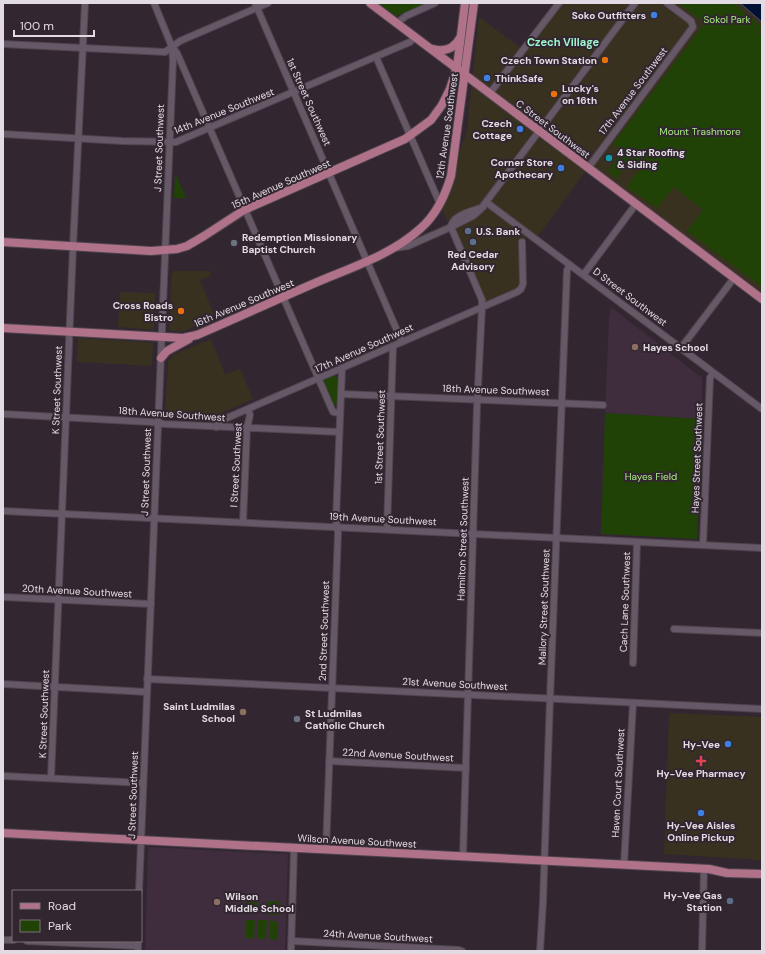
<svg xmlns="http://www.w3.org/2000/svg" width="765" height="954" viewBox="0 0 765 954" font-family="'DM Sans',sans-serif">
  <rect width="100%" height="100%" fill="#322631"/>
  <g fill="#393120">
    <path d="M562,3H740L762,22V299L588,168L535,240L526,233L521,289L484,306L440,204L467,131L479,17L525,51Z"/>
    <path d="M172,271H210L211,276L200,280L215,317L184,331H169Z"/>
    <path d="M120,292L155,293L154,330L118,327Z"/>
    <path d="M78,338L153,343L152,366L77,362Z"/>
    <path d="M211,339L225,374L240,369L253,399L210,418L165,416L168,362L173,355Z"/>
    <path d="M669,713L762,717V860L664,854Z"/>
  </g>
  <g fill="#3f2d3e">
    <path d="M611,307L702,378V419L605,413L609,317Z"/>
    <path d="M148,847L288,854L285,951L247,950V951H145Z"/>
  </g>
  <g fill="#204206">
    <path d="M378,3H428L396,16Z"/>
    <path d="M678,3H733L762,27L758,33L762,34V287L687,231L703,210L674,187L657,208L627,187L641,167L630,159L616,179L608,171L622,151L613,144L704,24H707Z"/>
    <path d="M175,173L186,198H174Z"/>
    <path d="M334,375L337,378V403L335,405L332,403L323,382L325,380Z"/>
    <path d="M605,413L702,419L697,539L601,534Z"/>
    <rect x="245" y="900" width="12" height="14"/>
    <rect x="268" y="901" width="12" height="14"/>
    <path d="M246,920H255L254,939L246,938Z"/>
    <path d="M258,920H267L266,939H257Z"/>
    <path d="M269,921H278V940L269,939Z"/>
  </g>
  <path fill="#001134" stroke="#444e68" d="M740,3H762V22Z"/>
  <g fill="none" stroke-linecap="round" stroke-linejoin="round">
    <defs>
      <g id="minor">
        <path d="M255,3L402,342"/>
        <path d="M397,23L406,16L435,3"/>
        <path d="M3,44L165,52L180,41L268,3"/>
        <path d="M172,47L177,53L333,412L340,413"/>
        <path d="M376,57L440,204"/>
        <path d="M490,93L559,3"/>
        <path d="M3,134L122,141L176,142L410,42L416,37"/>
        <path d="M588,168L693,27L691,21L667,3"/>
        <path d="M486,202L762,409"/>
        <path d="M395,248L408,246L451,227L473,216L480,210L635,3"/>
        <path d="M584,274L636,204"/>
        <path d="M681,348L734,278"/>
        <path d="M341,394L603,405"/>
        <path d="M3,414L151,422L164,424L339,432"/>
        <path d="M216,427L220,421L517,292L521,289L523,284L522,242"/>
        <path d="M3,511L762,548"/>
        <path d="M243,522L247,428L250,415L248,410"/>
        <path d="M387,529L393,346"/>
        <path d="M703,545L710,378L713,373"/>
        <path d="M3,597L151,604"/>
        <path d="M674,629L762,633"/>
        <path d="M633,663L637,542"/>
        <path d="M147,679L762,709"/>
        <path d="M3,684L147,692"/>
        <path d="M329,761L466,768"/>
        <path d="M3,776L143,783"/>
        <path d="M51,778L73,247L85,3"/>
        <path d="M326,849L338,533L336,520L342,369"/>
        <path d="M463,856L477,406L482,307V300L451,227C452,215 473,211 483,207"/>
        <path d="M624,865L633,703"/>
        <path d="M139,891L173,61L172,47L154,3"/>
        <path d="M3,940H13"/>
        <path d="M27,941L138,946"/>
        <path d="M292,941L459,950L462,951"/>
        <path d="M138,951V941"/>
        <path d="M291,951L294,848"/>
        <path d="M540,951L543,902L550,699L567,270L570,265"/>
        <path d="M702,951L704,869"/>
      </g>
      <g id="major">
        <path d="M370,3L762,299"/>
        <path d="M433,49C444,52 454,49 460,38"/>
        <path d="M3,242L151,251L177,249L187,246L204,236L244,210L405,139L431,120L442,105L450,89L457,67L465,3"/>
        <path d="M3,328L183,338L197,335C239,317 280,298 322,280C356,266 394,253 421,228C437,214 445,196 451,176L474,3"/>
        <path d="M161,358L167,351L189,339"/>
        <path d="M3,833L709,869L727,873L762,874"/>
      </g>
    </defs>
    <use href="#minor" stroke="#4e444e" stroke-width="8"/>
    <use href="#major" stroke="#4e444e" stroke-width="10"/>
    <use href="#minor" stroke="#665866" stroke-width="6"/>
    <use href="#major" stroke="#b07288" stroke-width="8"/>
  </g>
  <g fill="#3f7fe0" stroke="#322631" stroke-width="1.5">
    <circle cx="654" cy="15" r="4"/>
    <circle cx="487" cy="78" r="4"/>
    <circle cx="520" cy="129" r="4"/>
    <circle cx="561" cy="168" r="4"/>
    <circle cx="728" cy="744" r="4"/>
    <circle cx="701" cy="813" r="4"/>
  </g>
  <g fill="#e8710a" stroke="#322631" stroke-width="1.5">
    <circle cx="605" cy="60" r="4"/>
    <circle cx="554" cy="94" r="4"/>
    <circle cx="181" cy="311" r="4"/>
  </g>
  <circle fill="#0f9aa8" stroke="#322631" stroke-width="1.5" cx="609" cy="158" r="4"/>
  <g fill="#5c6f8a" stroke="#322631" stroke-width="1.5">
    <circle cx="468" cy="231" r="4"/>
    <circle cx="473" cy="242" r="4"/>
    <circle cx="730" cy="901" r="4"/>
  </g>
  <g fill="#6b7280" stroke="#322631" stroke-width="1.5">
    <circle cx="234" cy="243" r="4"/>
    <circle cx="297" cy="719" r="4"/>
  </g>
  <g fill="#8d6e63" stroke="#322631" stroke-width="1.5">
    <circle cx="635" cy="347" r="4"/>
    <circle cx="243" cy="712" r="4"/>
    <circle cx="217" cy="902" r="4"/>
  </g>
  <path fill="#e0444e" stroke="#322631" stroke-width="1.5" d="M699 755h4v4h4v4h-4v4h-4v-4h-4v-4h4z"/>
  <g text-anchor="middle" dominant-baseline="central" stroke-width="4" stroke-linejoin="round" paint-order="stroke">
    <g font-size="10" font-weight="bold" fill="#e3dbe3" stroke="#322631" text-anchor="end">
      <text x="646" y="15">Soko Outfitters</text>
      <text x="597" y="60">Czech Town Station</text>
      <text x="495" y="78" text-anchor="start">ThinkSafe</text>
      <text x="562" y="88" text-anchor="start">Lucky's<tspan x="562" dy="12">on 16th</tspan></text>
      <text x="512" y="123">Czech<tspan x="512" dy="12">Cottage</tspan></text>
      <text x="617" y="152" text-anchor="start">4 Star Roofing<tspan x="617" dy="12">&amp; Siding</tspan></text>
      <text x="553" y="162">Corner Store<tspan x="553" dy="12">Apothecary</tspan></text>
      <text x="476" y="231" text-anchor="start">U.S. Bank</text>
      <text x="242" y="237" text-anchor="start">Redemption Missionary<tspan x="242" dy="12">Baptist Church</tspan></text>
      <text x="473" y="254" text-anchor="middle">Red Cedar<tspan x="473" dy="12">Advisory</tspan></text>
      <text x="173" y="305">Cross Roads<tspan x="173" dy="12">Bistro</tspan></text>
      <text x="643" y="347" text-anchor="start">Hayes School</text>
      <text x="235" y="706">Saint Ludmilas<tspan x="235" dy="12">School</tspan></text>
      <text x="305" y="713" text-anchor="start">St Ludmilas<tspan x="305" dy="12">Catholic Church</tspan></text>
      <text x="720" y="744">Hy-Vee</text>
      <text x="701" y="773" text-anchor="middle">Hy-Vee Pharmacy</text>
      <text x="701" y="825" text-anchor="middle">Hy-Vee Aisles<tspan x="701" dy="12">Online Pickup</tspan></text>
      <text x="722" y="895">Hy-Vee Gas<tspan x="722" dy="12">Station</tspan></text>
      <text x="225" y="896" text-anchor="start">Wilson<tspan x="225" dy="12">Middle School</tspan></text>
    </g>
    <g font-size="10" fill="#a6eb7e" stroke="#322631">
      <text x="727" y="19">Sokol Park</text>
      <text x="700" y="131">Mount Trashmore</text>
      <text x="651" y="476">Hayes Field</text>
    </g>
    <g font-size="10" fill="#e3dbe3" stroke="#322631">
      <text transform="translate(633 91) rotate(-53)">17th Avenue Southwest</text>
      <text transform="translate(309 102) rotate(66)">1st Street Southwest</text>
      <text transform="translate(224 111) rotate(-22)">14th Avenue Southwest</text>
      <text transform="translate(447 126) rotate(-82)">12th Avenue Southwest</text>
      <text transform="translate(553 129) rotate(37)">C Street Southwest</text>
      <text transform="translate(159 148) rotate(-88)">J Street Southwest</text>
      <text transform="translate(281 184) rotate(-24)">15th Avenue Southwest</text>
      <text transform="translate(630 297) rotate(37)">D Street Southwest</text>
      <text transform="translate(244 303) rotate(-23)">16th Avenue Southwest</text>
      <text transform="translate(364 348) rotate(-24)">17th Avenue Southwest</text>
      <text transform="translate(57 390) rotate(-88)">K Street Southwest</text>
      <text transform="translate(496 390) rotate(2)">18th Avenue Southwest</text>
      <text transform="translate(172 414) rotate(4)">18th Avenue Southwest</text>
      <text transform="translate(380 437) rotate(-88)">1st Street Southwest</text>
      <text transform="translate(697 458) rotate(-88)">Hayes Street Southwest</text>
      <text transform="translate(236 465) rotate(-87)">I Street Southwest</text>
      <text transform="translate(146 472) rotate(-88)">J Street Southwest</text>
      <text transform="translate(383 519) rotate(3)">19th Avenue Southwest</text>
      <text transform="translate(463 539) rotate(-88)">Hamilton Street Southwest</text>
      <text transform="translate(77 591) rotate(3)">20th Avenue Southwest</text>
      <text transform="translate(625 602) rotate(-88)">Cach Lane Southwest</text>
      <text transform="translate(544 607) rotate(-88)">Mallory Street Southwest</text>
      <text transform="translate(324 631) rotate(-88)">2nd Street Southwest</text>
      <text transform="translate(455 684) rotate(3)">21st Avenue Southwest</text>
      <text transform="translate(44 714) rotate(-88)">K Street Southwest</text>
      <text transform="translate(398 755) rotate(3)">22nd Avenue Southwest</text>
      <text transform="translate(618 783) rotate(-87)">Haven Court Southwest</text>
      <text transform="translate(133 795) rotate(-88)">J Street Southwest</text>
      <text transform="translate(357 841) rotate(3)">Wilson Avenue Southwest</text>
      <text transform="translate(378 936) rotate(3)">24th Avenue Southwest</text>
    </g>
    <g font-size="11" font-weight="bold" fill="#9ff6d0" stroke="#322631">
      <text x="563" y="42">Czech Village</text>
    </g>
  </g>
  <rect width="765" height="954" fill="none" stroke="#e3dbe3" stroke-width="8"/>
  <rect x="12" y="890" width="130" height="52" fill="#322631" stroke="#796e78"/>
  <rect x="20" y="903" width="20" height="6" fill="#b07288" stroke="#796e78"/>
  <text x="48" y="910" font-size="12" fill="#e3dbe3">Road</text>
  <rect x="20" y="920" width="20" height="12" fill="#204206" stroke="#796e78"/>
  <text x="48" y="930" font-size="12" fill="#e3dbe3">Park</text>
  <path d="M14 30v6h80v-6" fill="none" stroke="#e3dbe3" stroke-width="2"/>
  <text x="20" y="30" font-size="12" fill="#e3dbe3" stroke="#322631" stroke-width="3" paint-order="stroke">100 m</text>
</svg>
